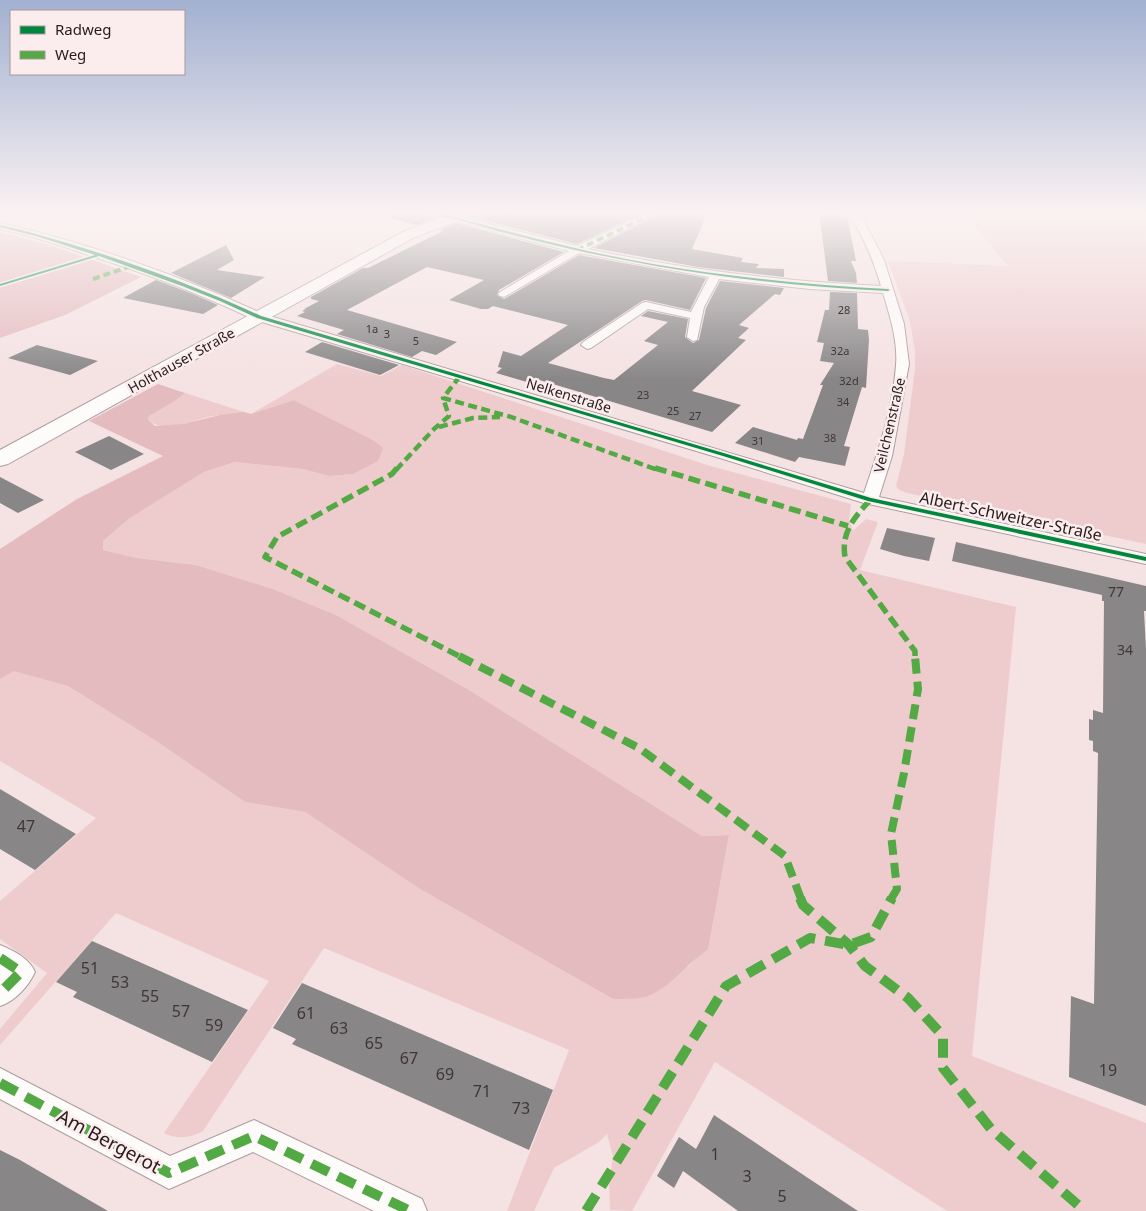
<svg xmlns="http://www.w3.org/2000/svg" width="1146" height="1211" viewBox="0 0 1146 1211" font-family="'Noto Sans',sans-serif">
  <rect width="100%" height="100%" fill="#f5e2e3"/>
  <g fill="#eeccce">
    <path d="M962,211H1146V544L907,493L899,490L896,486L904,454L915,369V351L910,321L888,261L1008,266Z"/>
    <path d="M337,364L381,376L402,365L707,465L851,504L849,520L853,531L866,519L878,522L860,570L1016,607L972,1056L1146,1123V1211H947L715,1062L632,1211L610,1210L609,1183L613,1157L607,1134L599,1142L554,1168L534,1211H507L569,1050L324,948L203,1131C190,1138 178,1140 164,1133L269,981L116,913L0,1045V1029L47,973L0,939V901L96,818L0,761V679L14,670L68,686L156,741L245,802L305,812L420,889L613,999L689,966L697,957L708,950L729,835L702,836L469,690L336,615L273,589L196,565L137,558L103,550V541L130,518L204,472L235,462L303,469L329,476L353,474L373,440L294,400L251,414Z"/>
    <path d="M185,393L244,412C234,415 223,414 213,416C193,419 165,435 148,420L149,416L175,401Z"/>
  </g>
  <g fill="#e4bbbe">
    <path d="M0,232L53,246L141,277L65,315L0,338Z"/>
    <path d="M158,384L185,393L175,401L149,416L148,420L155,426L183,424L220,415L244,412L251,414L294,400L373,440L383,448L378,461L353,474L329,476L303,469L235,462L204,472L130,518L103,541V550L137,558L196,565L273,589L336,615L469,690L702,836L729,835L708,950C686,963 672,988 645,997C635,999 623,999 613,999L420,889L305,812L245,802L156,741L68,686L14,671L0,679V549L77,499L163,456L89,421Z"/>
  </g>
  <g fill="#888687">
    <path d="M391,211H421L425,215L435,218L417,225L390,218Z"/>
    <path d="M479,211H648L577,244L471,217L477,215Z"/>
    <path d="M665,211H708L692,249L743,258L741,262L759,264L756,268L784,269V277L698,267L594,248Z"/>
    <path d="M819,211H832L835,215L847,216L856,261H851L856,273L857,283L828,281Z"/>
    <path d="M456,223L564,252L499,290L497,295L504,299L579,255L706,278L690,310L646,300L642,301L548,363L604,378L614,380L658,345L644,341L668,322L641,316L648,311L688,319L685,337L693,343L699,340L706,308L720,281L784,288L780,295L775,294L739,325L749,328L738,338L746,340L692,391L741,405L712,432L533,378L527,382L496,373L502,368L498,367L503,351L521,356L568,325L493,306L488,309H481L449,300L484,280L427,267L347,310L457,342L436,355L422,351L412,357L337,334L344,330L297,316L305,312L302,311L306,309H304L319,301L311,299V297L363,268H368L443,231L439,230Z"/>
    <path d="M226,245L234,260L217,270L265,277L231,298L171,273Z"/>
    <path d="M156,280L193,294L218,305L203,314L123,298Z"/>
    <path d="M830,292L857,293L858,329L868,330L869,340L866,388L862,387L844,446L850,447L845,466L799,457L795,462L735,443L753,427L797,440L798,438L803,439L823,385H820L834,363L820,361L824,343L817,342L825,310H829Z"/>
    <path d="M322,342L399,365L380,375L305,352Z"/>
    <path d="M37,345L75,355L98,361L70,375L8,358Z"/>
    <path d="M109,436L144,454L111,470L75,452Z"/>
    <path d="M0,477L44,500L18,513L0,503Z"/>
    <path d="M887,528L935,538L929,561L904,556L880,549Z"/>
    <path d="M956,542L1146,586V611H1144L1146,649V1106L1069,1077L1071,996L1094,1004L1098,753L1093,751V741L1089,740V719L1093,720V710L1103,713L1104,601H1102V595L952,561Z"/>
    <path d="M0,789L52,820L76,834L35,870L0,849Z"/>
    <path d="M92,941L248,1010L212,1062L73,997L77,992L56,982Z"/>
    <path d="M302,983L553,1090L529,1150L292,1044L296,1039L273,1028Z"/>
    <path d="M714,1115L811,1180L858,1211H738L683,1171L674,1188L657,1176L679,1137L696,1149Z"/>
    <path d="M0,1150L20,1160L108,1211H0Z"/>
  </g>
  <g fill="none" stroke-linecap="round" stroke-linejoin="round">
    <defs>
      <g id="street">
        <path d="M423,211H438L577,246L652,211H663L588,249C685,270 782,281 881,286C873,259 863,233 845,211H855L863,219L884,260L904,324L909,364L892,456L879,497L1146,554V564L864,503L720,458L255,320C201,294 145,273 88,255C59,245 30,235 0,229V223C86,242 183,277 263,314L864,493C878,452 893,408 896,365C898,342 890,316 883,293L810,289L719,279L704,307L697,340L693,341L687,337L690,318L648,309L591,348L587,349L581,345L583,342L642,303L646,302L691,312L709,277L579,253L504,297L500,296L498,294L500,292L569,251L425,213Z"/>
        <path d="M0,945C14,951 29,958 35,972C28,987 15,1001 0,1006Z"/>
        <path d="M0,1068L170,1156L254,1120L422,1199L427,1211H374L253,1152L169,1189L0,1099Z"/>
      </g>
      <path id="secondary" d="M458,211H477L475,214L413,238L8,464L0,466V450L403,232Z"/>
    </defs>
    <use href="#street" stroke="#ab9d9e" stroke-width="2"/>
    <use href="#secondary" stroke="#ab9d9e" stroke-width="2"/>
    <use href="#street" fill="#fefbfb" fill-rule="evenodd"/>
    <use href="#secondary" fill="#fefbfb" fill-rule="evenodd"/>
    <g stroke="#53a943" stroke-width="4" stroke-dasharray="7 4" stroke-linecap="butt">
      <path d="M577,250L659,211"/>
      <path d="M93,279L131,266"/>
    </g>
    <g stroke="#53a943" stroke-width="4.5" stroke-dasharray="9 4.5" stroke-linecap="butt">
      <path d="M460,376L443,398L511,417L658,470"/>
      <path d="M439,427L473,418L500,417"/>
      <path d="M396,470L434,429L449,416L443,398"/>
    </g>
    <g stroke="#53a943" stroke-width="5.5" stroke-dasharray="12 5.5" stroke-linecap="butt">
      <path d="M397,468L392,474L277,537L265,557L461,657"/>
      <path d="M655,468L848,526"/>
      <path d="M870,500C854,518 841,532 845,557L915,651V657"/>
    </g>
    <g stroke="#53a943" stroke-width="8" stroke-dasharray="15 8" stroke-linecap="butt">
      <path d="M459,656L639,748L785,856L801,899"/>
      <path d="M891,899L897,889L891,834L904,773L918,689L915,656"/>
    </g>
    <g stroke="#53a943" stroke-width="10" stroke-dasharray="19 10" stroke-linecap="butt">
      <path d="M800,898L803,905L849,945L865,966L908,998L943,1036V1068L991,1129L1085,1211"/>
      <path d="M0,958L21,972L0,993"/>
      <path d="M0,1083L169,1173L254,1136L410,1211"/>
      <path d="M586,1211L726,986L810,938L849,945L871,937L892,898"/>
    </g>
    <defs>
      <g id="cycleway">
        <path d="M426,211H431C505,230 578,251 653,264C731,277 809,285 888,289L890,290L888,291C763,285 642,268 521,237C500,232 479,226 459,220C448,218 436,216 426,211Z"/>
        <path d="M0,225C33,232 64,242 96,252C152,270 207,291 261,316L727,454L871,498L1146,557V561L868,501L723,456L257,318L220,301L182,286L99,256L0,286V284L95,255L39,237L0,227Z"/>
      </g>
    </defs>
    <use href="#cycleway" stroke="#fbeded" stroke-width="3"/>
    <use href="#cycleway" fill="#00873e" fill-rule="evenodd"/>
  </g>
  <linearGradient id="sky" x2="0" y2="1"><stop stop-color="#a2b0d1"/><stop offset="0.56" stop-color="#faf2f2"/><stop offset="1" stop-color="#faf2f2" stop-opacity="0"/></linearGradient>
  <rect width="1146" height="380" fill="url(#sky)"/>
  <g text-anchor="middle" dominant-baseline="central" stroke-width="5" stroke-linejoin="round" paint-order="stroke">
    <g font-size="11" fill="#403637">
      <text x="844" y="309">28</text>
      <text x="372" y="328">1a</text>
      <text x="387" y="333">3</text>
      <text x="416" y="340">5</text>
      <text x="840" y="350">32a</text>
      <text x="849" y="380">32d</text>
      <text x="643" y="394">23</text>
      <text x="843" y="401">34</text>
      <text x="673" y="410">25</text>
      <text x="695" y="415">27</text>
      <text x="830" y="437">38</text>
      <text x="758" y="440">31</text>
    </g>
    <g font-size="14" fill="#281b1c" stroke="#fbeded">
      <text transform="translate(181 360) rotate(-29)">Holthauser Straße</text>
      <text transform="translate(569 395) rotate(17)">Nelkenstraße</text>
      <text transform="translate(889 425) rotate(-77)">Veilchenstraße</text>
    </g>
    <g font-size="14" fill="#403637">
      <text x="1116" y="591">77</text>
      <text x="1125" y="649">34</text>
    </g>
    <g font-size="16" fill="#281b1c" stroke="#fbeded">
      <text transform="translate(1011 516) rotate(12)">Albert-Schweitzer-Straße</text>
    </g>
    <g font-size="16" fill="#403637">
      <text x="26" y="826">47</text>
      <text x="90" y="968">51</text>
      <text x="120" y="982">53</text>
      <text x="150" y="996">55</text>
      <text x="181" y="1011">57</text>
      <text x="306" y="1013">61</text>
      <text x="214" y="1025">59</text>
      <text x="339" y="1028">63</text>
      <text x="374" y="1043">65</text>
      <text x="409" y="1058">67</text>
      <text x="1108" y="1070">19</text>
      <text x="445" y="1074">69</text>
      <text x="482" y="1091">71</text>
      <text x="521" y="1108">73</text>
      <text x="715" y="1154">1</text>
      <text x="747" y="1176">3</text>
      <text x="782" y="1196">5</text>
    </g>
    <g font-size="19" fill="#281b1c" stroke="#fbeded">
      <text transform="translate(109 1141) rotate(28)">Am Bergerot</text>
    </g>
  </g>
  <rect x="10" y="10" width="175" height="65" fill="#fbeded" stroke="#a79999"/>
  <rect x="20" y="26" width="25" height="8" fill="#00873e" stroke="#a79999"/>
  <text x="55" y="35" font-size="15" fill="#281b1c">Radweg</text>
  <rect x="20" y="51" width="25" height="8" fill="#53a943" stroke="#a79999"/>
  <text x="55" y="60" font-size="15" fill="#281b1c">Weg</text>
</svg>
